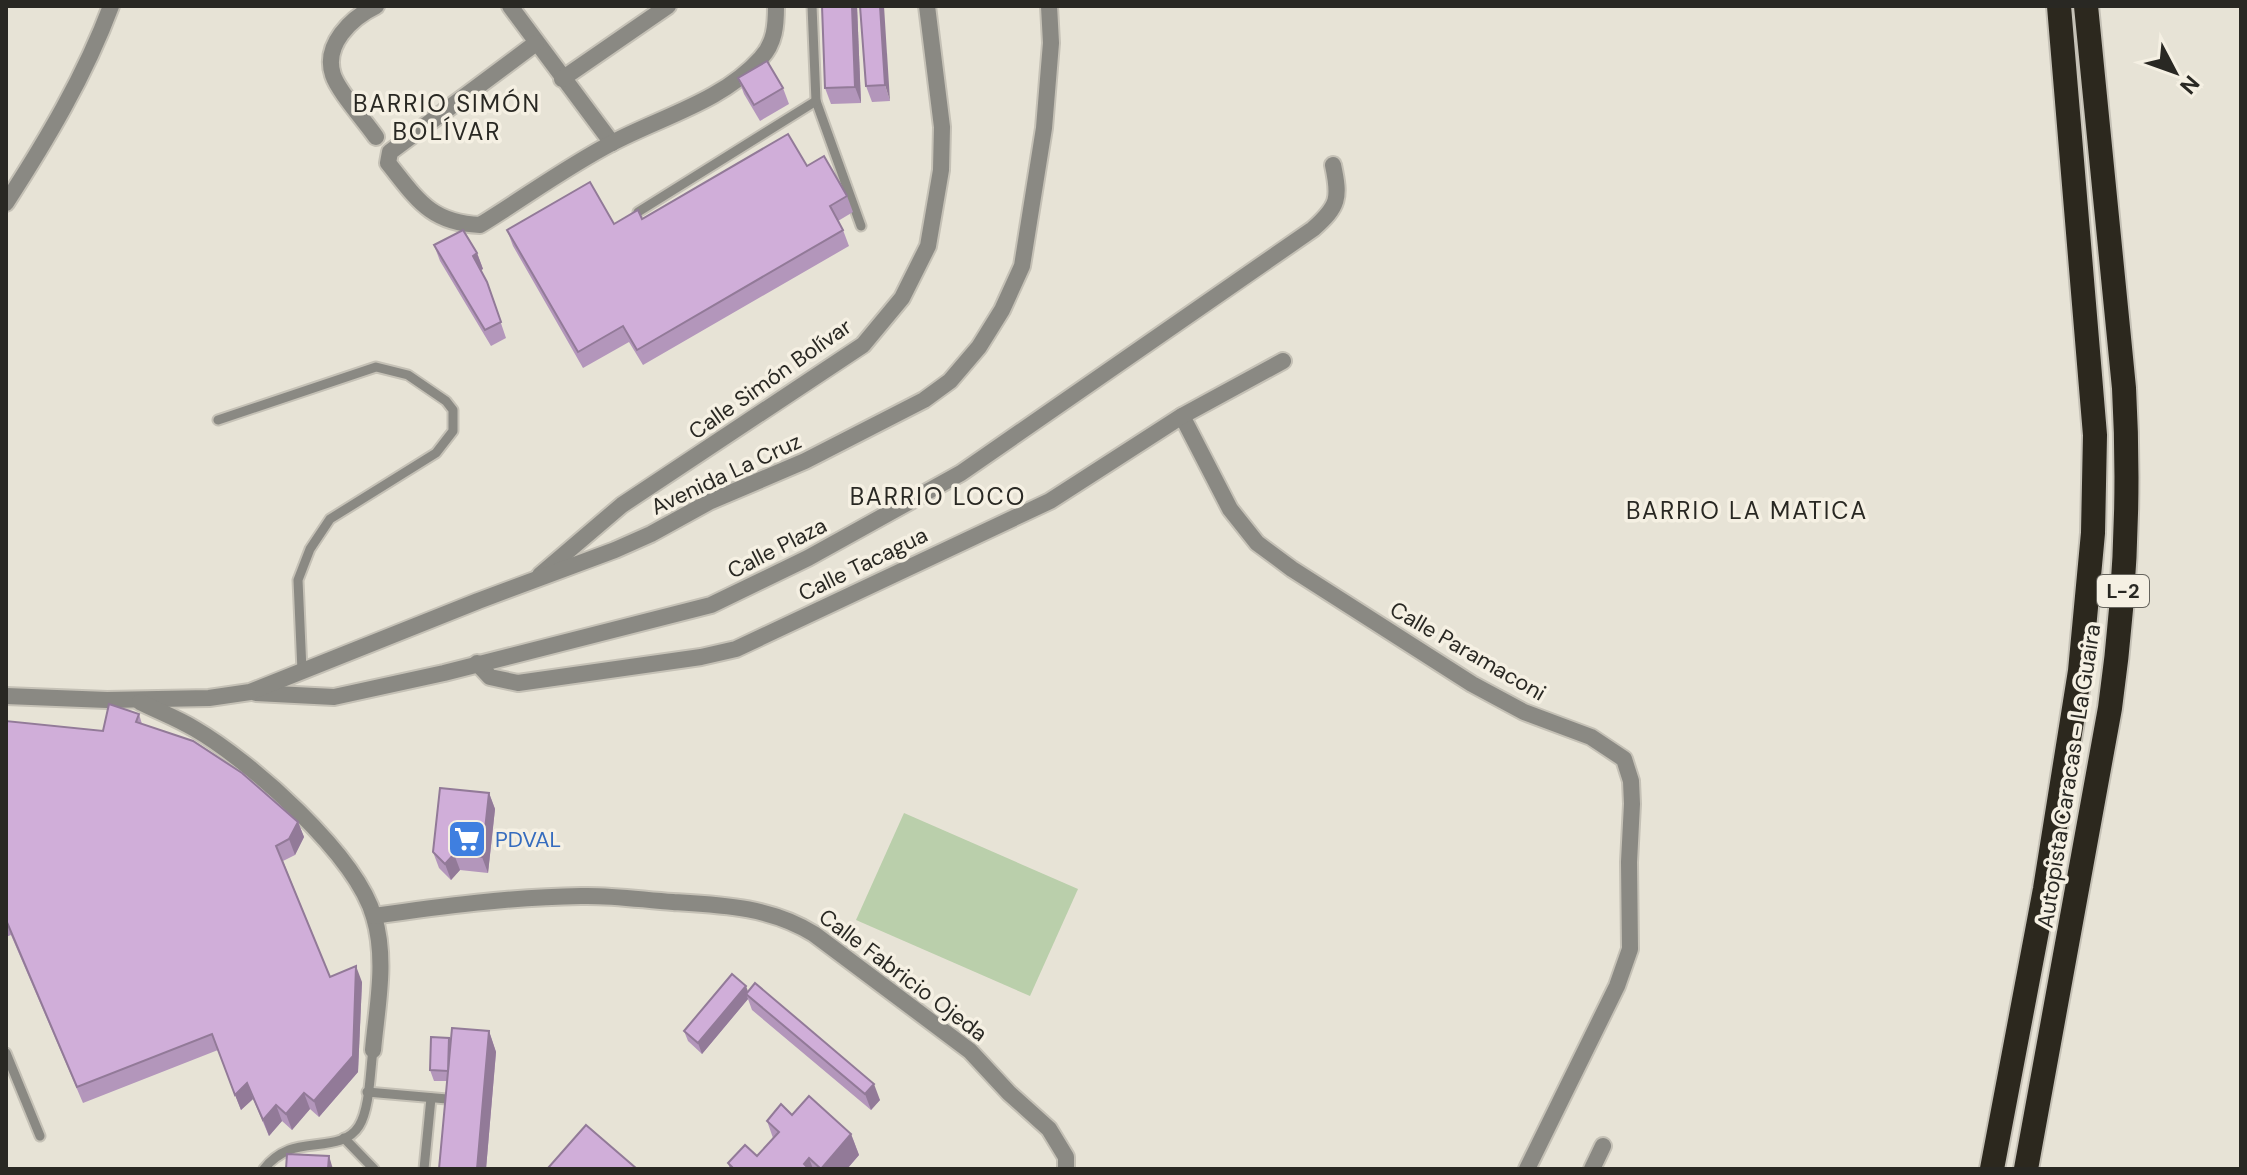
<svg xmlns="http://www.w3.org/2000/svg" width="2247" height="1175" viewBox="0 0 2247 1175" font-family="'DM Sans',sans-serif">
  <rect width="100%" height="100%" fill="#e7e3d6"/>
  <path fill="#bacfab" d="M904,813L1078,889L1030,996L856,920Z"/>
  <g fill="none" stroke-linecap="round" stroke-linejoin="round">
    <defs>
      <g id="lane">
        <path d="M812,6L816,101L861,226"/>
        <path d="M638,212L816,101"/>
        <path d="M218,420L376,367L408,375L446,401L453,410V431L436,453L330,519L310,549L298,580L302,671"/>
        <path d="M6,1053L40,1136"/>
        <path d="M367,1092L447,1099"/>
        <path d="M344,1138L374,1169"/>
        <path d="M264,1169C270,1161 279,1154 289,1150C311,1141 345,1149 359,1126C370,1108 370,1071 373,1050"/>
        <path d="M424,1169L431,1098"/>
      </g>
      <g id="street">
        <path d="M376,6C351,18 323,45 333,75C338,91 365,121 376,137"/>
        <path d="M510,6L612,143"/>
        <path d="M536,43L390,152L388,163C417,199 430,223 480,225C524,198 566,167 612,143C661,117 723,101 761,58C775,43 776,25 776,6"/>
        <path d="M562,79L668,6"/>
        <path d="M6,203C46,141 85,76 111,6"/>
        <path d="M1182,416L1230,509L1257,543L1292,569L1472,684L1524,712L1591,737L1624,759L1631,781L1632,804L1629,862L1630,949L1617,986L1527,1169"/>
        <path d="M540,575L622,505L863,345L902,298L928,246L941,170L942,127L927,6"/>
        <path d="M477,663L490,677L518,683L701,657L736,649L1050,501L1182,416L1283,361"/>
        <path d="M256,693L334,697L444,673L711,605L808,558L961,473L1313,229C1339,206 1340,198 1333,165"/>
        <path d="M6,696L107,700L209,698L250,692L478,601L615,550L651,534L709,502L805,461L924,400L950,381L979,347L1002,310L1022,266L1044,128L1051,43L1049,6"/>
        <path d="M140,702C158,711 177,718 195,729C250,761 356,854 374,917C387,960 377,1006 373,1050"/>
        <path d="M374,916C442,906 512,897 581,896C612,895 643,900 673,902C723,905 771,907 814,934L970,1051L1009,1093L1049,1129L1066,1157V1169"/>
        <path d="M1592,1169L1603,1146"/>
      </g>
      <g id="highway">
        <path d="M1992,1169L2045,889L2080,671L2093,533L2095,435L2059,6"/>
        <path d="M2026,1169L2110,708C2125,602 2130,495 2124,388L2086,6"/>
      </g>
    </defs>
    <use href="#lane" stroke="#c5c1b6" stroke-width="13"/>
    <use href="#street" stroke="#c5c1b6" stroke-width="20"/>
    <use href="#highway" stroke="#c5c1b6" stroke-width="28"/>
    <use href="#lane" stroke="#8a8983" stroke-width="9"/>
    <use href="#street" stroke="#8a8983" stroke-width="16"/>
    <use href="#highway" stroke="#2c281e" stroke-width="24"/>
  </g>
  <g fill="#b396bb">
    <path d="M857,6L861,103L831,104L825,88Z"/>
    <path d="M860,6L890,101L872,102L866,86Z"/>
    <path d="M738,78L783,88L789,104L760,121L744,94Z"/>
    <path d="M847,196L853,212L838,221L843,230L849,246L643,365L629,342L583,368L513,246L507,230L614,224L642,219Z"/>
    <path d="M434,245L477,253L483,269L481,270L487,282L506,338L491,346L440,261Z"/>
    <path d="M139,714L142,724L298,822L304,837L295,855L283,861L330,977L362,982L358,1072L319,1117L310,1109L292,1130L282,1121L269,1136L253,1099L241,1110L218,1050L83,1103L11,935L6,937V721L103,731Z"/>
    <path d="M489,793L495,809L488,873L460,870L451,880L439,868L433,852Z"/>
    <path d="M748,991L880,1100L871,1110L752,1010L748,999L702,1054L688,1041L684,1031Z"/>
    <path d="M489,1031L496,1052L486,1169H439L447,1081H434L430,1070L450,1040Z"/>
    <path d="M792,1115L851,1134L859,1155L847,1169H730L728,1163L757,1156L773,1138L767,1121Z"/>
  </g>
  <g fill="#927a98">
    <path d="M852,6H857L861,103L855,87Z"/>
    <path d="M880,6H884L890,101L885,85Z"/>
    <path d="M477,253L483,269L479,271L473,256Z"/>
    <path d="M489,793L495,809L488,873L482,857Z"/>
    <path d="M298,822L304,837L295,855L289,839Z"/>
    <path d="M454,854L460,870L451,880L445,864Z"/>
    <path d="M356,966L362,982L358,1072L319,1117L314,1101Z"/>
    <path d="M746,986L750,997L746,994L748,999L702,1054L698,1043Z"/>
    <path d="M489,1031L496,1052L486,1169H477Z"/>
    <path d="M247,1083L253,1099L241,1110L235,1095Z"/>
    <path d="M874,1084L880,1100L871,1110L865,1094Z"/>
    <path d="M304,1093L310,1109L292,1130L286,1114Z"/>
    <path d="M276,1105L282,1121L269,1136L263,1120Z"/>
    <path d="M851,1134L859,1155L847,1169H821Z"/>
    <path d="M329,1156L333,1169H328Z"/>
    <path d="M809,1158L813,1169H805L804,1164Z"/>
  </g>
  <g fill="#d0aed9" stroke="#927a98" stroke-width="2">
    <path d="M822,6H852L855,87L825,88Z"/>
    <path d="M860,6H880L885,85L866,86Z"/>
    <path d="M767,61L783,88L754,105L738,78Z"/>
    <path d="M788,134L807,166L824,156L847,196L830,206L843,230L637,350L623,326L578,352L507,230L590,182L614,224L638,210L642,219Z"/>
    <path d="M463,230L477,253L473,256L487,282L501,322L485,330L434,245Z"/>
    <path d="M109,704L139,714L136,722L193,741L242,773L298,822L289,839L276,846L330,977L356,966L353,1056L314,1101L304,1093L286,1114L276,1105L263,1120L247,1083L235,1095L212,1034L77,1087L6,920V721L103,731Z"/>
    <path d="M440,788L489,793L482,857L454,854L445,864L433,852Z"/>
    <path d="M732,974L746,986L698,1043L684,1031Z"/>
    <path d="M755,983L874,1084L865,1094L746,994Z"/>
    <path d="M452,1028L489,1031L477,1169H439Z"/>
    <path d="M431,1037L449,1038L448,1071L430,1070Z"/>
    <path d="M809,1096L851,1134L821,1169L809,1158L804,1164L809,1169H734L728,1163L745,1145L757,1156L779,1132L767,1121L781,1104L792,1115Z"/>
    <path d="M586,1125L637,1169L548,1168Z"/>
    <path d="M287,1154L329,1156L328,1169H286Z"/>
  </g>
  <defs>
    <symbol id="supermarket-square" viewBox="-11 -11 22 22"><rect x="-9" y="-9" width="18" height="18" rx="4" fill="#3f7fe0" stroke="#f5f0e3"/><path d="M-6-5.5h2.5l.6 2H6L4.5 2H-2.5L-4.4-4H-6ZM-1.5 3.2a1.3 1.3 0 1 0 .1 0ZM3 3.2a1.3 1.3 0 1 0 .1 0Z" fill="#fff"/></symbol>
  </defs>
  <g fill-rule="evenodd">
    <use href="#supermarket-square" x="445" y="817" width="44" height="44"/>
  </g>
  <g text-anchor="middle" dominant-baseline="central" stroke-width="7" stroke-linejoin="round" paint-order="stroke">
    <rect fill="#f5f0e3" stroke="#66645d" stroke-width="2" x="2097" y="575" width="52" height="32" rx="6"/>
    <g font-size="20" font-weight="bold" fill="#292823">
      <text x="2123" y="591">L-2</text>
    </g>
    <g font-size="22" fill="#292823" stroke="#f5f0e3">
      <text transform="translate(770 379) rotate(-35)">Calle Simón Bolívar</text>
      <text transform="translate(726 474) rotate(-25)">Avenida La Cruz</text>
      <text transform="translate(777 548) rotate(-27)">Calle Plaza</text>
      <text transform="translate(863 564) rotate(-26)">Calle Tacagua</text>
      <text transform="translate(1468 651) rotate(30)">Calle Paramaconi</text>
      <text transform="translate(2069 776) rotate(-81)">Autopista Caracas - La Guaira</text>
      <text transform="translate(903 975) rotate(37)">Calle Fabricio Ojeda</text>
    </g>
    <g font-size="22" fill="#366cbe" stroke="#f5f0e3" text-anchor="start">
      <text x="495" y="839">PDVAL</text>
    </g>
    <g font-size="24" letter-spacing="2" fill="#292823" stroke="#f5f0e3">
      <text x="447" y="103">BARRIO SIMÓN<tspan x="447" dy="28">BOLÍVAR</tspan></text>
      <text x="938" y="496">BARRIO LOCO</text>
      <text x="1747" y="510">BARRIO LA MATICA</text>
    </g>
  </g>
  <rect width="2247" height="1175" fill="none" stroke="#292823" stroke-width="16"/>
  <g transform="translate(2175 72) rotate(131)" stroke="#f5f0e3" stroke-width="6" paint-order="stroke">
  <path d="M0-6L14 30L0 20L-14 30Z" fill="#292823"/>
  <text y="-12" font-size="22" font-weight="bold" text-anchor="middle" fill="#292823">N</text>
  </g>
</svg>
